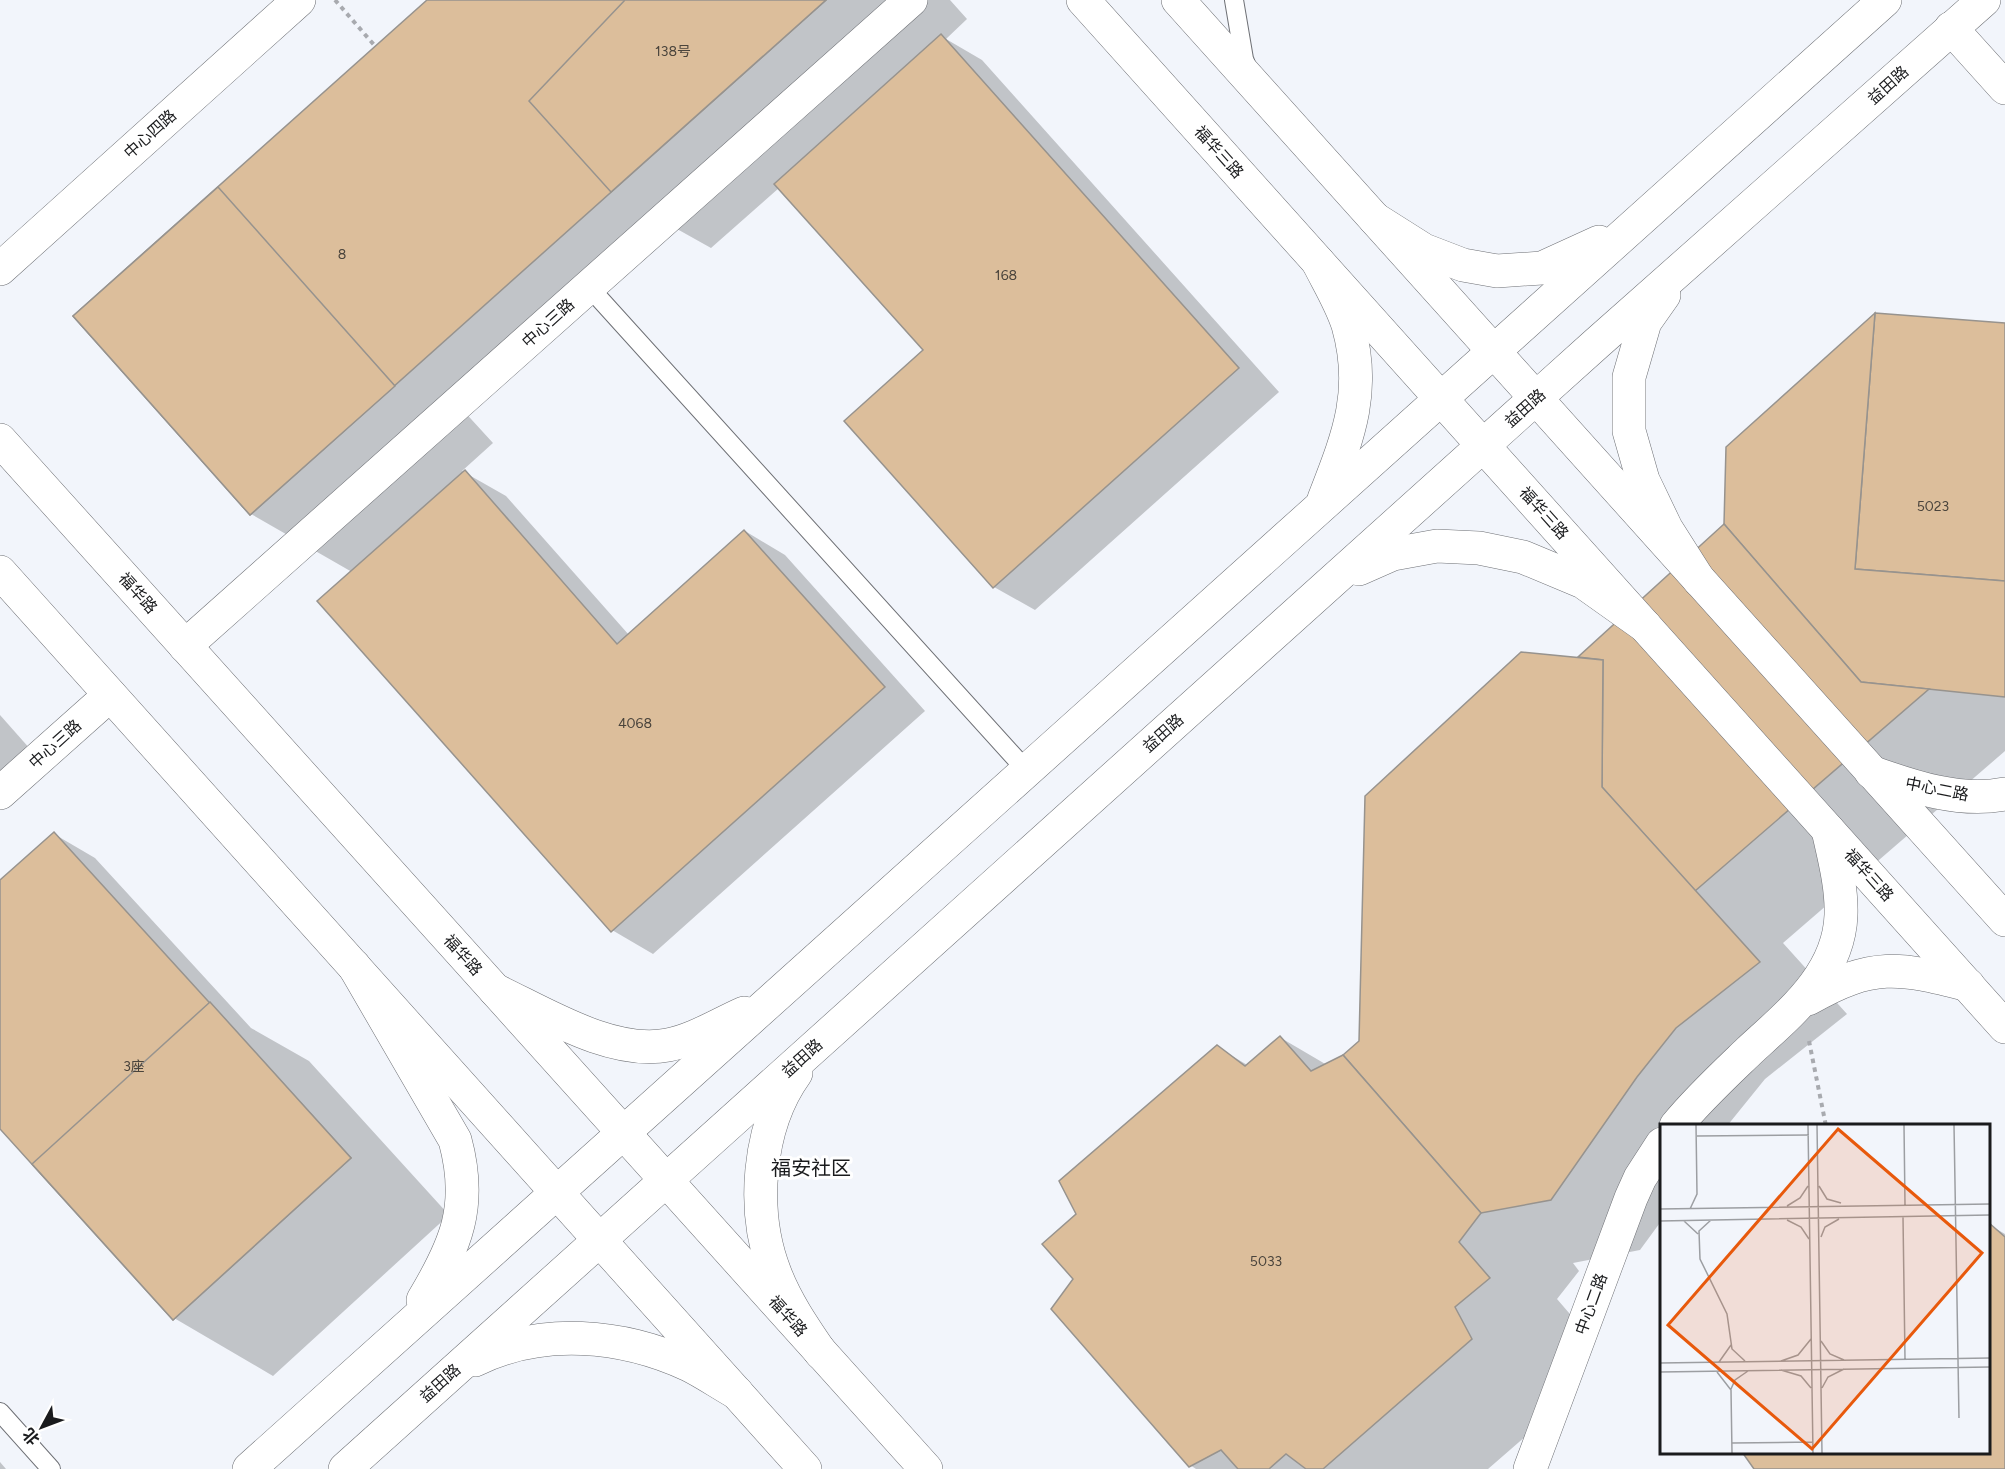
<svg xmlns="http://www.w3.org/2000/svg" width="2005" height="1469" viewBox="0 0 2005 1469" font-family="Figtree,'Noto Sans SC',sans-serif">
  <rect width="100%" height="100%" fill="#f2f5fb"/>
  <g fill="#0003">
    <path d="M429,0H950L967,19L946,39L982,60L1279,392L1035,610L994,587L925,351L779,188L711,248L652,215L450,396L493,443L462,471L506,496L629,635L745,531L785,555L925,711L653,954L612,930L352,572L251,514Z"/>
    <path d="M2005,325V751L1783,943L1847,1014L1765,1079L1727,1126H1662V1220L1640,1250L1573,1263L1579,1271L1557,1299L1588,1335L1571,1397L1488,1469H1196L1190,1465L1075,1279L1078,1214L1217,1047L1249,1066L1281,1038L1327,1065L1344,1056L1361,1041L1578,659L1726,525Z"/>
    <path d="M0,715L31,750L0,808Z"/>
    <path d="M54,834L95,858L251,1028L309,1061L449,1215L273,1376L174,1318L0,1127V882Z"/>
    <path d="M1988,1224L2005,1234V1469H1756L1988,1452Z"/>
    <path d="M0,1462L6,1469H0Z"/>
  </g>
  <g fill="#dcbe9b" stroke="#97938e" stroke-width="1.5">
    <path d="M427,0H826L250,515L73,316Z"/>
    <path d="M625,0H826L611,192L529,101Z"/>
    <path d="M941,34L1239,368L993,588L844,421L923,350L774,184Z"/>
    <path d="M218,187L395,386L250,515L73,316Z"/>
    <path d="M1875,313L2005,323V581L1855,569Z"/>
    <path d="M1875,313L1855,569L2005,581V697L1861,682L1724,524L1726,447Z"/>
    <path d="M465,470L617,644L744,530L885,687L611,932L317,601Z"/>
    <path d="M1724,524L1861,682L1929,689L1695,891L1602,787L1603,660L1578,657Z"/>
    <path d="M1521,652L1603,660L1602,787L1760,962L1676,1028L1637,1077L1551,1200L1481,1213L1343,1055L1359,1041L1365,796Z"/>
    <path d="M54,832L351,1158L173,1320L0,1129V880Z"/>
    <path d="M210,1002L351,1158L173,1320L32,1164Z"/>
    <path d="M1280,1036L1311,1071L1343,1055L1481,1213L1459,1242L1490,1278L1455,1307L1472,1339L1323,1469H1306L1286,1454L1269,1469H1238L1221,1450L1189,1467L1051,1309L1073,1279L1042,1244L1076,1214L1059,1181L1217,1045L1245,1066Z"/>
    <path d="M1988,1222L2005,1237V1469H1754L1742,1452H1988Z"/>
  </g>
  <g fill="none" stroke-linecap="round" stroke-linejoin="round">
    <defs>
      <g id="lane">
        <path d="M1234,0L1244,59L1248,69"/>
        <path d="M589,287L1027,771"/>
        <path d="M0,1412L51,1469"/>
      </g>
      <g id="street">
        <path d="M1951,28L2005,88"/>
        <path d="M185,646L911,0"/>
        <path d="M1871,772C1913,787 1960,803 2005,794"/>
        <path d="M0,793L110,695"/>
        <path d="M1808,999C1873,962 1898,967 1968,985"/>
        <path d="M1676,1126C1698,1099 1724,1075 1749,1051C1789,1014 1839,975 1841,915C1842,887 1834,857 1828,830"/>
        <path d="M1530,1469L1631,1198L1640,1178L1662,1144"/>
      </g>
      <g id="secondary">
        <path d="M1083,0L2005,1027"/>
        <path d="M1178,0L2005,920"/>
        <path d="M0,269L299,0"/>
        <path d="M0,440L926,1469"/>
        <path d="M0,572L805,1469"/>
      </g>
      <g id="primary">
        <path d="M1375,219L1424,250L1463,265L1497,271L1542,268L1599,242"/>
        <path d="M1318,262C1328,282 1341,303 1348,325C1367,392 1348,437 1324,499"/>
        <path d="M1664,295L1645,322L1629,377V431L1643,480L1666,528L1699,580"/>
        <path d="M1359,569L1393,554L1437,546L1479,548L1523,557L1583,582L1645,626"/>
        <path d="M354,966L455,1140C473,1206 456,1245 423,1300"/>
        <path d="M495,990C544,1013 612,1056 668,1045C694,1040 719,1024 744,1013"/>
        <path d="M796,1073C757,1127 751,1212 775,1273C786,1302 804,1328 821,1353"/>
        <path d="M475,1360C542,1327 622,1334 689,1365C705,1373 721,1384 737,1393"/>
        <path d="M249,1469L1885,0"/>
        <path d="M345,1469L1596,344L1984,0"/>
      </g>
    </defs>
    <use href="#lane" stroke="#6e7075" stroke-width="20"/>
    <use href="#street" stroke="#6e7075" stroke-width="34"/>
    <use href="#secondary" stroke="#6e7075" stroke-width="34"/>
    <use href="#primary" stroke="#6e7075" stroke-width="34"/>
    <g stroke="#a8aaaf" stroke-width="4" stroke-dasharray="4.5 4.5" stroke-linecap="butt">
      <path d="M335,0L375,46"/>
      <path d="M1809,1041L1826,1126"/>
    </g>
    <use href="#lane" stroke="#fff" stroke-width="18"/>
    <use href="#street" stroke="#fff" stroke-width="33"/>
    <use href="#secondary" stroke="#fff" stroke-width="33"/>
    <use href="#primary" stroke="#fff" stroke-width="33"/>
  </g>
  <g text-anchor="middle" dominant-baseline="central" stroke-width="6" stroke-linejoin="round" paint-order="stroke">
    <g font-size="14" fill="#4a443c">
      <text x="673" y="51">138号</text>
      <text x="342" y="254">8</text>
      <text x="1006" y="275">168</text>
      <text x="1933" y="506">5023</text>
      <text x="635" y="723">4068</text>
      <text x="134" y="1066">3座</text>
      <text x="1266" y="1261">5033</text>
    </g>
    <g font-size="16" fill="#1a1b1d" stroke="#fff">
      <text transform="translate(1888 85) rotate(-42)">益田路</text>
      <text transform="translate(150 134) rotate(-42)">中心四路</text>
      <text transform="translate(1219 152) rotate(48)">福华三路</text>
      <text transform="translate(548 323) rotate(-42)">中心三路</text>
      <text transform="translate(1525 408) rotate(-42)">益田路</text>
      <text transform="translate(1544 513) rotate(48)">福华三路</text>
      <text transform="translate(138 593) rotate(48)">福华路</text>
      <text transform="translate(1163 733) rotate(-42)">益田路</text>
      <text transform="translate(55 744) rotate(-42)">中心三路</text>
      <text transform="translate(1937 789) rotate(11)">中心二路</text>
      <text transform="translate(1869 875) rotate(48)">福华三路</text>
      <text transform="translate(463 955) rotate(48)">福华路</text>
      <text transform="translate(802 1058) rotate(-42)">益田路</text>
      <text transform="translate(1591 1304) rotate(-70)">中心二路</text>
      <text transform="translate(788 1316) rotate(48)">福华路</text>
      <text transform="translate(440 1383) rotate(-42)">益田路</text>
    </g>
    <g font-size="20" fill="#1a1b1d" stroke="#fff">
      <text x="811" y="1168">福安社区</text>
    </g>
  </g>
  <g transform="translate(1660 1124)">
    <rect width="330" height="330" fill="#f2f5fb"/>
    <path fill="none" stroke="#9c9ea2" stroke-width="1.5" d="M148,1L153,329M157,1L162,329M244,1L245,81M294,1L299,294M37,12L149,11M159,62L167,75L181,79M127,82L140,74L148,62M0,85L330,80M30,85L37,70L36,1M243,93L245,235M51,96L39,107L40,135L67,190L72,225L85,237M127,96L141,103L149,115M0,97L330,91M24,97L38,110M161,113L165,103L179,95M161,217L170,230L184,236M121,237L138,231L151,215M59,238L71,221M0,239L330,234M121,246L141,252L151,264M0,248L330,243M57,248L71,266L72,329M162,264L168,253L184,245M71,265L75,256L88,247M72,319L153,318"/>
    <path fill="#e8590c" fill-opacity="0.15" stroke="#e8590c" stroke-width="3" d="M178,5L322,129L152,325L8,201Z"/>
    <rect width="330" height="330" fill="none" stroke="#1a1b1d" stroke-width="3"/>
  </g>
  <g transform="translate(42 1427) rotate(229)" stroke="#ffffff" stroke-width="4.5" paint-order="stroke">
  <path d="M0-4.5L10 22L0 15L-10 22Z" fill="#1a1b1d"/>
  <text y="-9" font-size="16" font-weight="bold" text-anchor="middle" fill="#1a1b1d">北</text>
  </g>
</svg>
